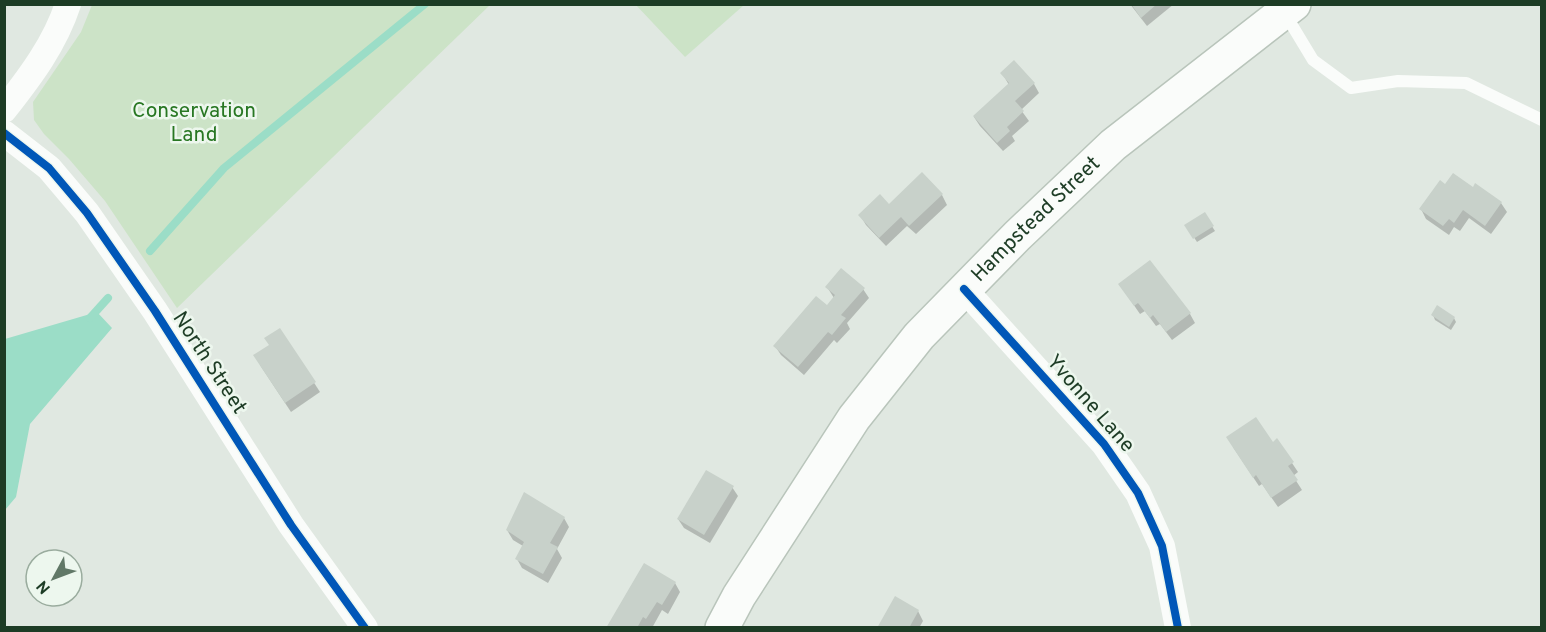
<svg xmlns="http://www.w3.org/2000/svg" width="1546" height="632" viewBox="0 0 1546 632" font-family="Overpass,sans-serif">
  <rect width="100%" height="100%" fill="#e0e8e1"/>
  <g fill="#cce3c7">
    <path d="M92,5V4L490,5L177,308L105,201L69,159L44,134L34,120L33,102L81,32Z"/>
    <path d="M636,5H744L685,57Z"/>
  </g>
  <path fill="#9bddc7" d="M97,312L112,328L30,424L16,497L5,510V339Z"/>
  <g fill="#0003">
    <path d="M1130,4H1174L1147,26Z"/>
    <path d="M1013,62L1034,84L1039,93L1021,110L1029,121L1012,136L1015,141L1003,151L980,126L974,117L1009,85L1002,73Z"/>
    <path d="M922,174L942,195L947,205L916,234L907,226L886,246L866,225L860,215L889,206Z"/>
    <path d="M1476,185L1501,203L1507,212L1491,234L1469,218L1460,231L1454,227L1449,235L1426,219L1421,209L1446,186L1473,189Z"/>
    <path d="M1204,214L1215,231L1197,242L1186,225Z"/>
    <path d="M1120,285L1190,314L1195,323L1172,340L1160,324L1156,326L1145,311L1140,314Z"/>
    <path d="M827,287L863,289L869,298L847,323L850,329L837,343L834,340L804,375L781,355L775,346L827,307L834,298Z"/>
    <path d="M1433,315L1454,318L1456,322L1451,330L1435,320Z"/>
    <path d="M280,330L320,392L291,412L260,365Z"/>
    <path d="M1272,444L1292,463L1298,472L1293,476L1302,490L1278,507L1262,484L1259,486L1233,447Z"/>
    <path d="M732,487L738,496L710,543L684,528L678,519Z"/>
    <path d="M564,518L569,527L557,549L562,558L548,583L522,568L517,559L523,546L513,540L507,530Z"/>
    <path d="M675,583L680,592L668,614L662,610L652,628L648,626L647,628H608Z"/>
    <path d="M918,611L923,621L919,628H879Z"/>
  </g>
  <g fill="none" stroke-linecap="round" stroke-linejoin="round">
    <g stroke="#9bddc7" stroke-width="8">
      <path d="M150,251L224,168L425,4"/>
      <path d="M90,318L108,298"/>
    </g>
  </g>
  <g fill="#c8d1ca">
    <path d="M1131,4H1157L1141,18Z"/>
    <path d="M1014,60L1035,83L1015,101L1024,111L1007,127L1010,131L997,143L973,116L1009,83L1000,73Z"/>
    <path d="M922,172L943,194L909,226L901,217L879,238L858,215L880,194L889,204Z"/>
    <path d="M1453,173L1473,187L1475,183L1502,202L1485,226L1463,210L1454,223L1449,219L1443,226L1419,209L1440,180L1445,184Z"/>
    <path d="M1205,212L1214,226L1193,239L1184,225Z"/>
    <path d="M1150,260L1191,313L1166,332L1153,315L1150,318L1138,303L1134,306L1118,284Z"/>
    <path d="M841,268L865,288L841,315L846,318L832,335L828,332L798,367L773,346L816,296L827,305L835,295L825,287Z"/>
    <path d="M1437,305L1455,317L1449,327L1431,315Z"/>
    <path d="M280,328L316,382L285,403L253,355L269,345L264,338Z"/>
    <path d="M1256,417L1273,442L1277,438L1294,462L1288,466L1298,480L1271,498L1256,475L1253,478L1226,437Z"/>
    <path d="M706,470L734,486L704,535L677,519Z"/>
    <path d="M524,492L565,517L550,543L558,547L543,574L515,559L524,542L506,530Z"/>
    <path d="M644,563L676,582L662,605L657,602L646,619L643,617L637,628H606Z"/>
    <path d="M895,596L919,610L909,628H877Z"/>
  </g>
  <g fill="none" stroke-linecap="round" stroke-linejoin="round">
    <defs>
      <g id="secondary">
        <path id="s1" d="M722,628L739,596L854,418L919,336L1017,236L1113,145L1294,4"/>
      </g>
    </defs>
    <use href="#secondary" stroke="#b9c5bb" stroke-width="36"/>
    <path stroke="#fafcfa" stroke-width="12" d="M1284,12L1313,60L1351,88L1398,81L1466,83L1542,120"/>
    <g stroke="#fafcfa" stroke-width="26">
      <path d="M4,110C30,77 55,44 68,4"/>
      <path d="M4,133L49,168L87,213L155,311L291,525L365,628"/>
      <path d="M964,289L1104,444L1138,493L1162,546L1178,628"/>
    </g>
    <use href="#secondary" stroke="#fafcfa" stroke-width="33"/>
    <defs>
      <g id="cycleway">
        <path d="M4,133L49,168L87,213L155,311L291,525L365,628"/>
        <path d="M964,289L1104,444L1138,493L1162,546L1178,628"/>
      </g>
    </defs>
    <use href="#cycleway" stroke="#edf7ee" stroke-width="11"/>
    <use href="#cycleway" stroke="#0057b8" stroke-width="8"/>
  </g>
  <g text-anchor="middle" dominant-baseline="central" stroke-width="5" stroke-linejoin="round" paint-order="stroke">
    <g font-size="21" fill="#287723" stroke="#edf7ee">
      <text x="194" y="111">Conservation<tspan x="194" dy="24">Land</tspan></text>
    </g>
    <g font-size="21" fill="#1d3c25" stroke="#edf7ee">
      <text stroke="none"><textPath href="#s1" startOffset="518">Hampstead Street</textPath></text>
      <text transform="translate(209 363) rotate(57)">North Street</text>
      <text transform="translate(1090 404) rotate(49)">Yvonne Lane</text>
    </g>
  </g>
  <rect width="1546" height="632" fill="none" stroke="#1d3c25" stroke-width="12"/>
  <g transform="translate(54 578) rotate(229)"><circle r="28" fill="#edf7ee" stroke="#9aac9e" stroke-width="1.5"/>
  <path d="M0-4.5L10 22L0 15L-10 22Z" fill="#617867"/>
  <text y="-9" font-size="16" font-weight="bold" text-anchor="middle" fill="#1d3c25">N</text>
  </g>
</svg>
